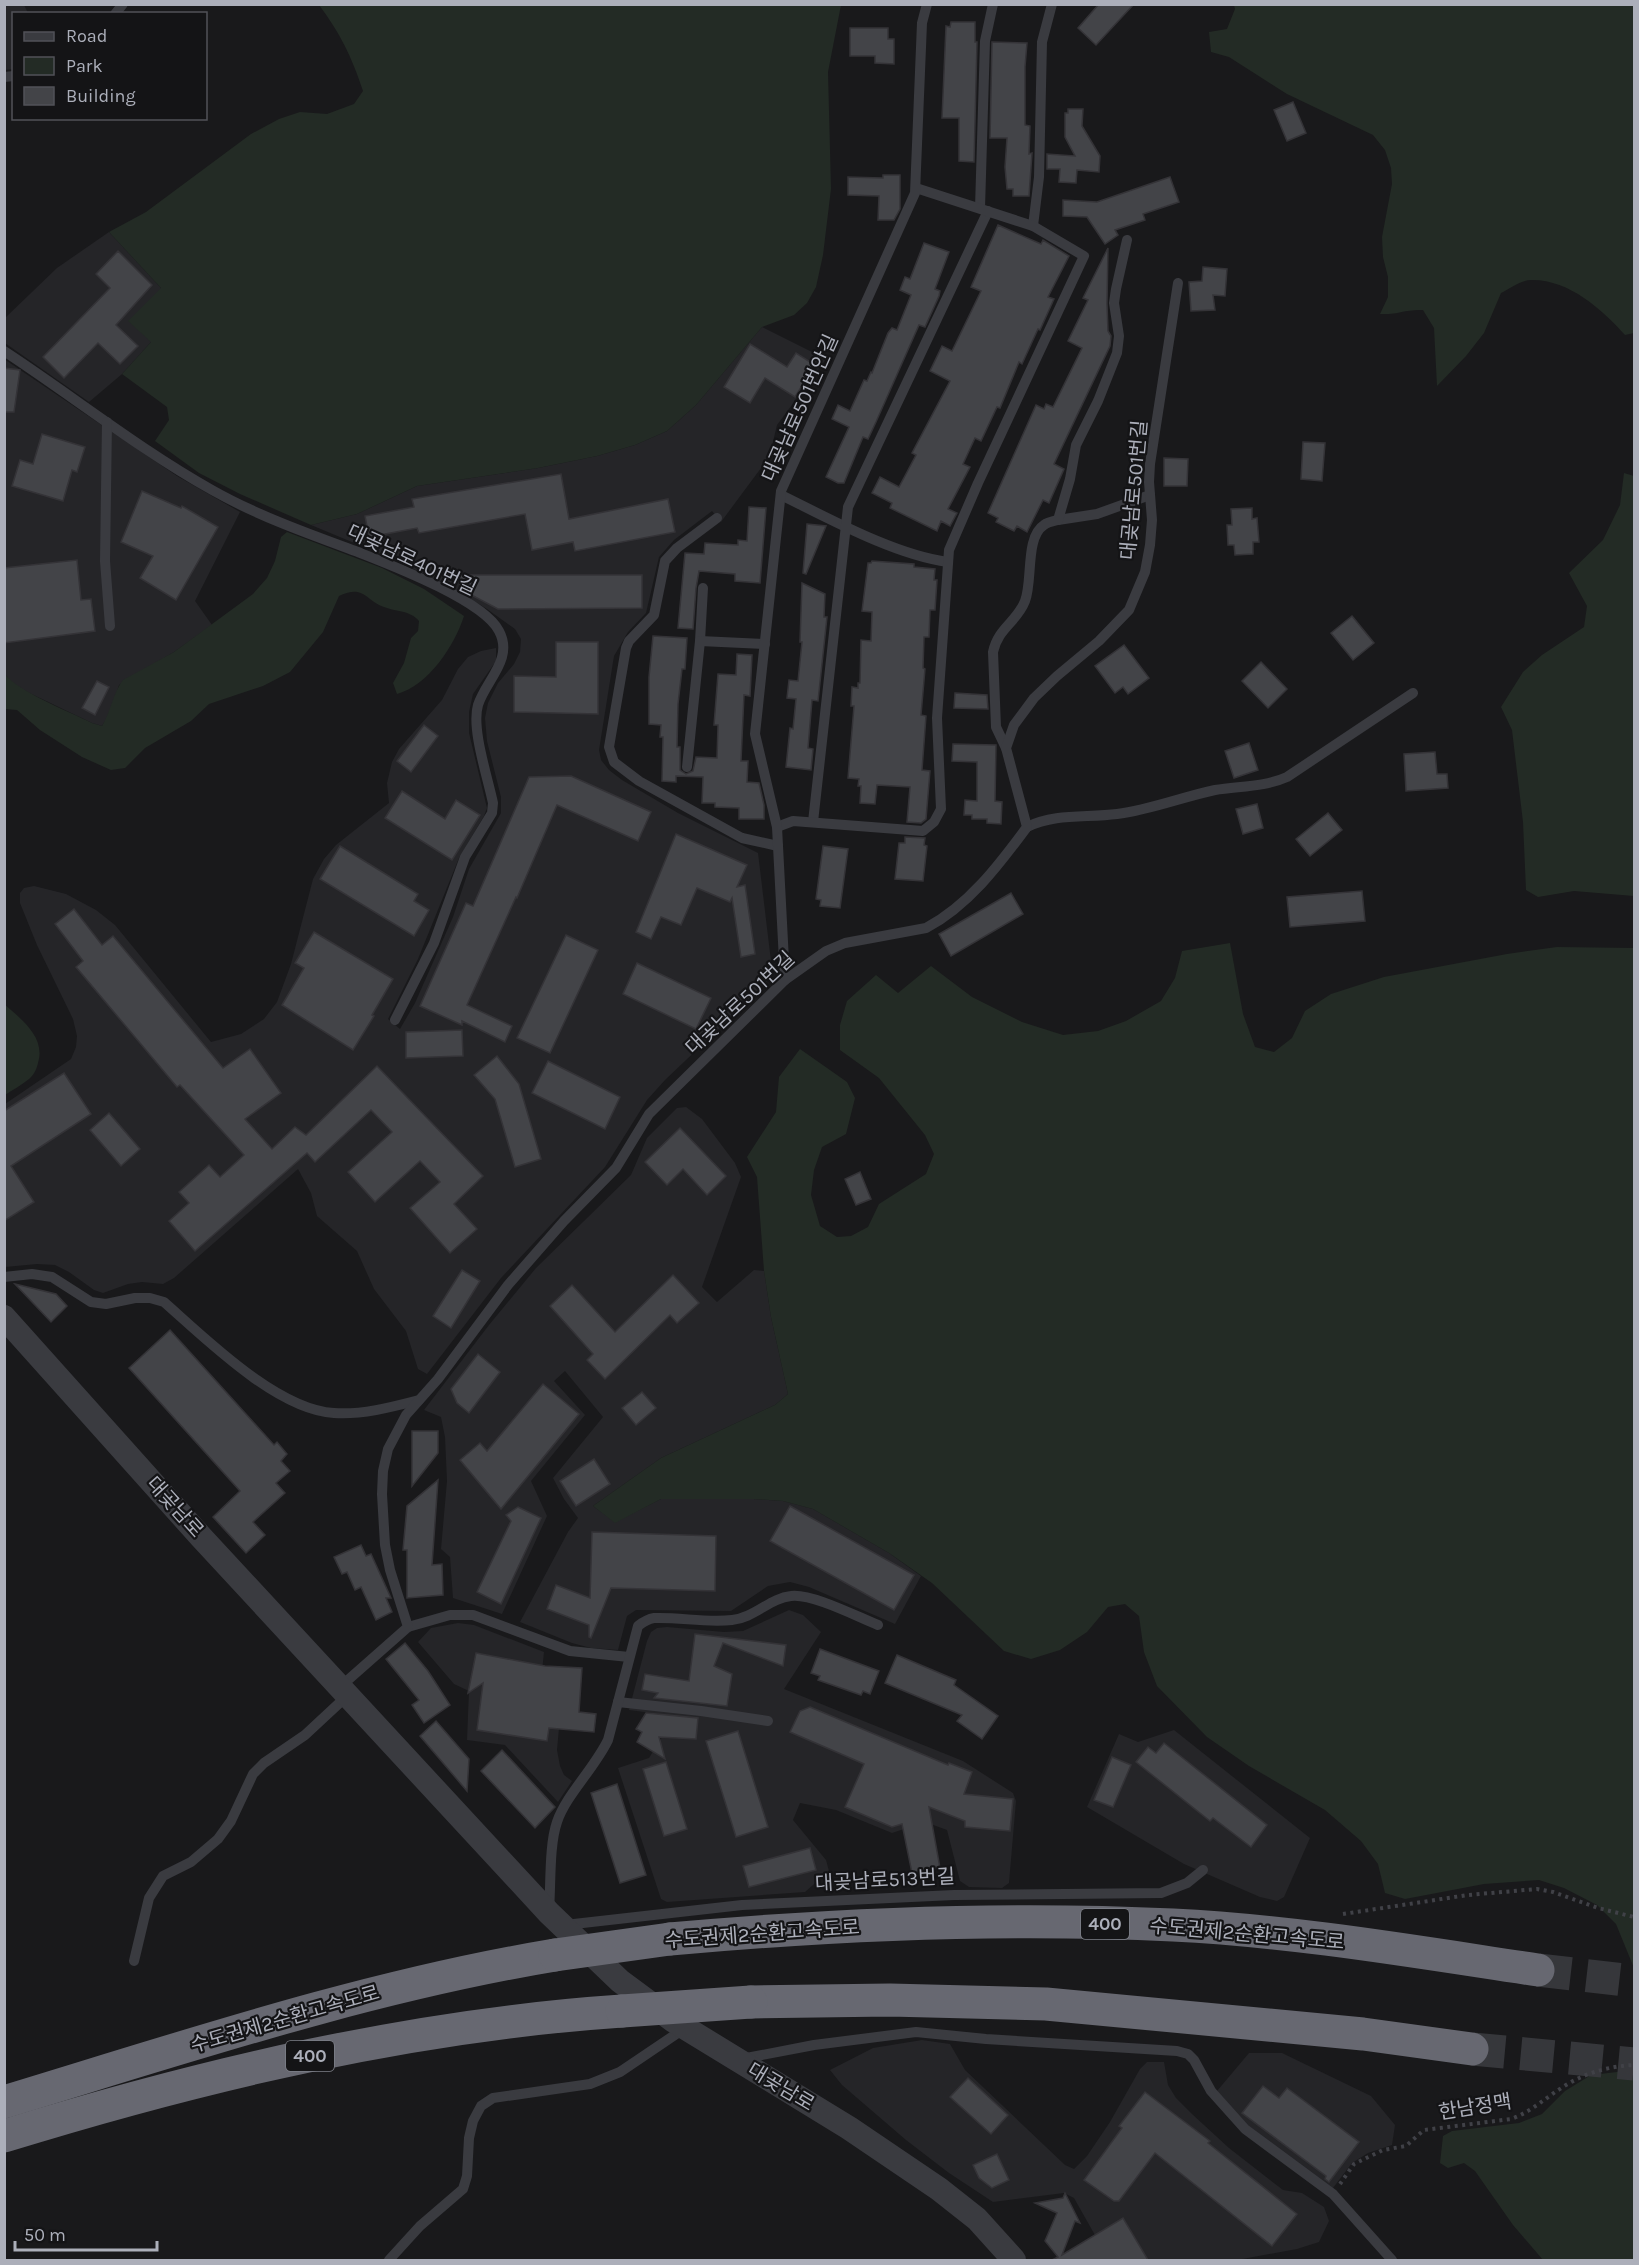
<svg xmlns="http://www.w3.org/2000/svg" width="1639" height="2265" viewBox="0 0 1639 2265" font-family="Karla,'Noto Sans KR',sans-serif">
  <rect width="100%" height="100%" fill="#19191b"/>
  <g fill="#252528">
    <path d="M5,4L24,5L28,13L14,14L13,69L5,70Z"/>
    <path d="M109,232L161,288L151,342L122,374L89,402L5,343L4,319L57,268Z"/>
    <path d="M762,327L826,359L777,425L772,446L764,464L721,522L712,511L674,540L659,557L646,613L628,632L614,656L599,750L601,760L609,770L622,780L678,813L758,853L771,961L769,976L766,984L665,1080L647,1100L605,1167L501,1278L427,1374L418,1369L406,1331L374,1289L357,1251L317,1216L311,1193L298,1169L174,1278L163,1284L142,1282L128,1284L103,1293L94,1290L69,1272L55,1265L37,1264L5,1267V1104L71,1059L76,1047L77,1036L73,1019L37,945L20,903V893L24,888L34,886L66,894L96,910L115,925L211,1042L241,1034L264,1019L277,1002L291,964L313,879L324,859L336,845L389,803L387,783L392,762L399,749L442,700L458,669L468,657L481,651L496,648V661L473,694L469,712V733L487,808L484,816L459,858L418,959L388,1019L400,1029L415,1003L453,917L469,869L501,813V797L487,741L485,718L488,703L498,683L514,664L520,652L521,639L515,629L487,609L446,584L388,557L311,525L357,514L417,486L538,468L597,456L635,445L667,431L696,405Z"/>
    <path d="M4,359L177,476L240,512L195,601L212,625L174,652L119,685L110,713L102,726L92,723L21,689L10,681L5,674Z"/>
    <path d="M686,1107L702,1119L735,1163L741,1177L702,1287L717,1302L754,1270L764,1271L771,1317L788,1394L775,1405L661,1458L593,1506L615,1522L661,1499H754L783,1501L813,1509L889,1553L921,1576L895,1624L809,1587L790,1582L768,1586L731,1611L636,1610L627,1616L618,1650L591,1648L572,1643L520,1622L568,1532L578,1518L564,1499L553,1478L603,1417L565,1371L554,1381L585,1415L531,1481L547,1516L502,1614L453,1598L450,1557L441,1549L447,1481L445,1437L441,1417L424,1410L489,1325L536,1268L631,1175L647,1138L677,1108Z"/>
    <path d="M789,1610L803,1615L821,1632L784,1689L963,1761L1013,1793L1016,1801L1009,1883L1002,1888L969,1887L960,1881L947,1830L925,1822L892,1833L836,1810L800,1803L793,1820L826,1860L829,1871L805,1892L667,1902L661,1899L618,1768L649,1758L675,1716L629,1710L647,1641L651,1632L657,1628L667,1627L724,1632L743,1631Z"/>
    <path d="M458,1623L474,1625L544,1652L539,1701L561,1706L557,1750L560,1766L564,1775L572,1781L558,1802L505,1745L467,1740L469,1691L454,1684L418,1642L431,1628Z"/>
    <path d="M1174,1730L1310,1838L1284,1897L1277,1901L1260,1897L1184,1864L1087,1807L1119,1734L1138,1742Z"/>
    <path d="M922,2040L950,2044L965,2070L1065,2165L1074,2169L1087,2156L1110,2122L1140,2069L1147,2062H1164L1168,2085L1176,2098L1192,2114L1229,2148L1283,2190L1302,2193L1324,2207L1329,2221L1319,2242L1297,2249L1237,2260H1109L1074,2198L1064,2193L993,2202L949,2173L906,2140L842,2085L830,2070L873,2048Z"/>
    <path d="M1249,2053H1282L1371,2096L1395,2125L1392,2145L1368,2153L1352,2163L1333,2188L1245,2123L1217,2091Z"/>
  </g>
  <g fill="#232b25">
    <path d="M319,5H841L828,72L831,189L823,255L816,287L807,303L794,315L762,327L696,405L667,431L635,445L597,456L538,468L417,486L357,514L311,525L240,494L199,473L155,441L169,420L167,407L122,374L151,342L128,321L161,288L109,232L146,212L251,134L279,119L300,112L327,114L354,104L363,91C352,57 340,33 319,5Z"/>
    <path d="M1234,5H1634V333L1625,335C1602,309 1568,279 1531,280C1521,280 1509,289 1501,293L1484,333L1466,356L1437,386L1434,328L1423,310C1405,309 1398,315 1380,314L1388,297V277L1383,257L1382,237L1392,184L1391,168L1385,150L1373,135L1287,94L1229,57L1211,52L1209,32L1227,29L1235,9Z"/>
    <path d="M1624,473L1634,476V896L1574,891L1538,897L1526,890L1523,822L1512,730L1501,707L1523,672L1542,655L1584,627L1587,606L1569,573L1603,540L1620,505Z"/>
    <path d="M287,532L382,568L424,589L464,616C455,645 428,686 397,694L393,683L404,663L411,638L418,631L419,621C410,610 396,612 384,607C365,600 364,584 339,596L323,632L290,672L263,686L209,704L191,721L145,748L125,768L111,770L82,757L40,730L17,710L5,709V674C17,691 70,712 92,723L102,726C111,711 113,693 123,680L174,652L253,594L267,578L275,561L281,537Z"/>
    <path d="M1230,943L1243,1014L1255,1047L1274,1052L1292,1038L1305,1011L1331,994L1384,977L1507,954L1557,947L1634,948V1968L1616,1924L1597,1905L1564,1888L1539,1880L1484,1884L1405,1899L1385,1893L1378,1864L1361,1841L1325,1810L1249,1766L1207,1737L1157,1686L1144,1652L1139,1616L1125,1604L1108,1607L1087,1632L1060,1650L1031,1659L1004,1651L932,1583L889,1553L813,1509L783,1501L754,1499H661L615,1523L593,1506L661,1458L775,1405L788,1394L771,1317L764,1271L757,1177L747,1157L776,1112L779,1077L800,1049L847,1082L855,1098L846,1134L822,1147L814,1170L811,1195L820,1226L837,1237L851,1236L868,1227L879,1204L926,1174L934,1154L925,1135L879,1078L840,1050V1025L847,1001L876,975L898,993L931,966L972,997L1022,1022L1063,1035L1098,1031L1126,1021L1161,1001L1175,978L1182,951Z"/>
    <path d="M4,1004C21,1019 46,1037 38,1063C37,1068 34,1075 29,1079C22,1085 12,1090 5,1095Z"/>
    <path d="M1634,2070V2260H1543L1513,2225L1475,2171L1464,2163L1448,2168L1440,2163L1443,2136L1452,2131L1519,2123L1542,2114L1565,2091L1591,2075Z"/>
  </g>
  <g fill="#434448" stroke="#343337" stroke-width="1.5">
    <path d="M1099,4H1134L1096,45L1078,28Z"/>
    <path d="M951,22H975V42H977L974,162L959,161V118H942L946,26L950,27Z"/>
    <path d="M850,28H888V39H894V64L875,63V56H850Z"/>
    <path d="M992,42L1027,43L1025,67V125L1030,126L1029,154L1032,153L1029,196H1013V189H1007L1005,167L1007,138H990Z"/>
    <path d="M1293,102L1306,133L1287,141L1274,110Z"/>
    <path d="M1068,109H1083L1082,126L1100,156L1099,172L1077,170L1076,183L1059,182L1060,169H1047V154L1075,156L1065,137V113H1068Z"/>
    <path d="M883,175H900V209L894,220H878L879,196L848,195V177L883,178Z"/>
    <path d="M1170,177L1179,202L1143,214L1145,220L1115,230L1118,235L1105,244L1087,217L1063,216V200L1097,202Z"/>
    <path d="M998,225L1041,244L1043,240L1069,256L1048,297L1054,299L1040,330L1038,329L1022,364L1019,362L1000,408L997,407L981,441L975,438L963,464L970,467L948,509L957,513L950,526L941,521L937,531L890,508L892,503L872,493L880,477L899,487L916,455L912,453L950,381L930,371L942,346L952,351L981,291L971,287Z"/>
    <path d="M924,243L949,252L935,289L940,291L939,296L925,327L919,325L876,422L868,439L863,437L844,483H838L826,477L849,427L832,419L838,405L850,411L864,380L867,381L871,372L872,373L888,333L892,328L897,330L911,295L900,290L905,277L910,279Z"/>
    <path d="M1108,248L1107,304L1108,331L1111,336L1110,346L1054,464L1064,469L1049,503L1043,500L1027,532L1017,526L1014,531L996,522L998,518L988,513L1036,405L1044,409L1046,404L1053,407L1082,348L1068,341L1088,300L1083,298Z"/>
    <path d="M118,251L152,285L116,325L138,346L120,364L98,343L64,378L43,357L110,288L96,274Z"/>
    <path d="M1203,267L1227,269L1225,296L1213,295L1215,310L1191,311L1189,282L1202,281Z"/>
    <path d="M750,344L787,367L796,353L815,365L795,397L765,378L750,403L724,387Z"/>
    <path d="M4,368L20,370L14,412H4Z"/>
    <path d="M42,434L85,447L77,472L72,470L63,501L12,486L20,460L33,464Z"/>
    <path d="M1303,442L1325,443L1322,481L1301,479Z"/>
    <path d="M1164,458L1188,459L1187,486H1164Z"/>
    <path d="M561,474L569,519L668,499L675,532L575,551L573,542L532,550L525,514L419,533L417,528L369,537L365,516L414,507L412,499Z"/>
    <path d="M142,491L181,508L182,506L218,527L176,600L140,578L153,556L121,542Z"/>
    <path d="M749,507L766,508L760,583L735,581V574L699,571L696,588L693,629L678,628L685,553L704,554L705,543L738,545V540L747,541Z"/>
    <path d="M1252,508V519L1257,518L1259,542H1253V554L1235,555L1234,545H1228L1227,525H1232L1231,509Z"/>
    <path d="M807,524L826,526L806,574L803,573Z"/>
    <path d="M77,560L81,600L91,599L95,631L4,643V568Z"/>
    <path d="M872,561L914,564V567L935,569L934,580H937L935,610H930L929,637H924L923,668L925,669L921,715L926,716L922,770L930,771L926,819L921,823L907,822L910,787L877,785L875,804L860,803L861,786H858L859,779L848,778L854,706H851L852,687L858,688V683H860L861,640L871,641L872,612L862,611L868,563H871Z"/>
    <path d="M459,575H642V608L498,609L460,589Z"/>
    <path d="M802,583L825,594L824,617H827L818,701L812,700L808,748L813,749L811,770L786,767L790,728L793,729L796,699L787,698L789,680L798,681L802,642H800Z"/>
    <path d="M1352,616L1374,643L1353,660L1331,633Z"/>
    <path d="M653,636L687,638L685,669H682L678,704L677,747H680V770L686,774L693,771L696,757L717,758L718,725H714L718,674L736,675L737,654L752,655L750,696L744,695L741,761H748L747,782L759,783L764,805V819H739V808L715,807V803H702L703,777L676,776V782L662,781L663,737H660L661,725L649,724V677Z"/>
    <path d="M556,642H598V714L514,712V676L556,677Z"/>
    <path d="M1124,645L1149,678L1128,694L1123,687L1115,693L1095,666Z"/>
    <path d="M1261,662L1287,689L1268,708L1242,681Z"/>
    <path d="M97,681L109,687L95,715L82,708Z"/>
    <path d="M955,693L987,695L988,709L954,708Z"/>
    <path d="M424,725L438,736L411,772L397,761Z"/>
    <path d="M1249,743L1258,770L1234,778L1225,751Z"/>
    <path d="M953,744L996,745L995,801L1002,802L1001,824L987,823V819H972V815H964L965,800L977,801V762L952,761Z"/>
    <path d="M1435,752L1437,774H1447L1448,788L1406,791L1404,754Z"/>
    <path d="M571,776L651,812L638,841L557,805L517,898L516,897L467,1005L512,1026L505,1042L462,1021V1025L420,1006L466,903L473,906L529,777Z"/>
    <path d="M402,791L445,819L456,800L480,815L452,860L385,818Z"/>
    <path d="M1257,804L1263,828L1243,834L1236,809Z"/>
    <path d="M1328,813L1342,830L1310,856L1296,839Z"/>
    <path d="M676,834L747,865L737,887L745,885L755,954L741,957L732,898L730,902L697,888L681,925L661,917L651,939L636,932Z"/>
    <path d="M905,837L925,838L924,845L927,846L923,881L895,879L899,843H905Z"/>
    <path d="M340,846L418,894L414,901L429,910L414,936L320,879Z"/>
    <path d="M823,846L848,849L840,908L820,906L821,900L816,899Z"/>
    <path d="M1362,891L1365,921L1290,927L1287,897Z"/>
    <path d="M1011,893L1023,914L951,956L939,934Z"/>
    <path d="M74,909L102,945L113,936L223,1068L250,1049L281,1093L245,1119L272,1149L295,1127L306,1135L377,1066L483,1176L454,1204L477,1229L450,1253L410,1208L440,1182L420,1161L375,1202L348,1172L392,1132L371,1110L315,1162L307,1153L195,1251L169,1221L189,1203L179,1192L209,1165L220,1177L244,1155L180,1085L177,1087L76,967L83,961L55,924Z"/>
    <path d="M314,932L393,979L372,1015L374,1016L353,1050L282,1005L304,968L295,963Z"/>
    <path d="M566,935L598,950L550,1053L517,1038Z"/>
    <path d="M637,963L711,998L696,1029L623,994Z"/>
    <path d="M462,1030L463,1056L406,1058V1032Z"/>
    <path d="M497,1056L519,1084L541,1159L515,1167L495,1099L474,1075Z"/>
    <path d="M548,1061L620,1097L605,1129L532,1093Z"/>
    <path d="M64,1073L91,1114L11,1166L34,1202L4,1221V1111Z"/>
    <path d="M109,1113L140,1149L121,1166L90,1130Z"/>
    <path d="M680,1128L726,1176L707,1195L683,1169L667,1185L645,1162Z"/>
    <path d="M860,1172L871,1199L856,1205L845,1179Z"/>
    <path d="M462,1270L480,1281L451,1328L433,1316Z"/>
    <path d="M673,1275L699,1303L677,1323L670,1315L605,1379L587,1360L593,1354L550,1306L572,1285L615,1332Z"/>
    <path d="M15,1284L56,1294L67,1306L51,1322Z"/>
    <path d="M170,1330L274,1445L277,1442L287,1454L281,1461L290,1471L276,1483L285,1493L253,1522L265,1535L246,1553L213,1517L240,1491L129,1368Z"/>
    <path d="M478,1354L500,1372L469,1413L457,1403L451,1389Z"/>
    <path d="M543,1384L579,1414L501,1509L460,1460L480,1443L487,1451Z"/>
    <path d="M642,1392L656,1408L636,1425L622,1408Z"/>
    <path d="M412,1431H438V1453L412,1486Z"/>
    <path d="M594,1459L610,1484L576,1506L560,1481Z"/>
    <path d="M438,1480L432,1565L442,1564L443,1595L407,1598V1550H403L407,1506Z"/>
    <path d="M790,1506L914,1575L894,1610L770,1541Z"/>
    <path d="M518,1507L541,1518L501,1604L477,1592L511,1521L506,1515Z"/>
    <path d="M592,1532L716,1536L715,1591L611,1588L591,1638L589,1637V1625L547,1609L556,1585L590,1598Z"/>
    <path d="M361,1545L366,1556L371,1554L391,1598H386L392,1612L376,1620L361,1587L355,1590L347,1572L342,1574L334,1557Z"/>
    <path d="M695,1634L786,1645L783,1666L723,1643L714,1666L732,1674L727,1706L654,1698L658,1693L642,1690L645,1674L689,1681Z"/>
    <path d="M405,1643L428,1671L450,1705L424,1723L412,1705L419,1700L386,1659Z"/>
    <path d="M820,1649L879,1671L870,1694L863,1691L861,1695L818,1680L820,1676L811,1673Z"/>
    <path d="M476,1653L545,1666L582,1668L579,1712L596,1714L594,1732L549,1728L547,1741L477,1730L483,1683L468,1693Z"/>
    <path d="M897,1655L956,1680L954,1685L998,1716L982,1739L957,1721L962,1715L885,1683Z"/>
    <path d="M810,1707L948,1765L949,1763L972,1772L964,1794L1013,1799L1010,1831L965,1827V1821L929,1807L940,1868L912,1873L902,1824L892,1827L845,1807L864,1764L790,1732L800,1711Z"/>
    <path d="M646,1713L698,1718L696,1739L659,1737L665,1759L637,1742L642,1732L636,1729Z"/>
    <path d="M436,1721L469,1759L467,1791L420,1736Z"/>
    <path d="M738,1731L768,1827L736,1837L706,1741Z"/>
    <path d="M1164,1743L1267,1825L1251,1847L1213,1818L1210,1821L1136,1762L1148,1747L1156,1753Z"/>
    <path d="M502,1750L555,1807L535,1828L481,1771Z"/>
    <path d="M1112,1757L1131,1765L1113,1807L1094,1800Z"/>
    <path d="M666,1762L687,1829L664,1836L643,1769Z"/>
    <path d="M617,1784L646,1875L620,1883L591,1793Z"/>
    <path d="M810,1848L816,1870L749,1887L743,1866Z"/>
    <path d="M968,2078L1008,2115L991,2134L950,2097Z"/>
    <path d="M1263,2086L1279,2098L1287,2088L1359,2142L1329,2182L1325,2179L1326,2176L1242,2113Z"/>
    <path d="M1145,2092L1210,2141L1208,2143L1297,2214L1272,2246L1155,2153L1119,2201H1114L1084,2180L1122,2128L1119,2126Z"/>
    <path d="M997,2154L1009,2180L992,2188L979,2178L973,2165Z"/>
    <path d="M1065,2193L1080,2223L1075,2221L1062,2255L1123,2218L1148,2260H1052L1058,2257L1045,2241L1057,2213L1035,2203L1063,2198Z"/>
  </g>
  <g fill="none" stroke-linecap="round" stroke-linejoin="round">
    <g stroke="#36373b" stroke-width="33" stroke-dasharray="33 16" stroke-linecap="butt">
      <path d="M1538,1970L1634,1981"/>
      <path d="M1472,2049L1634,2064"/>
    </g>
    <g stroke="#404147" stroke-width="4" stroke-dasharray="3 4.5" stroke-linecap="butt">
      <path d="M1343,1914L1468,1895L1537,1889L1553,1892L1598,1908L1634,1917"/>
      <path d="M1340,2184L1354,2164L1383,2150L1406,2146L1424,2130L1511,2119C1531,2112 1545,2098 1563,2087C1584,2073 1610,2066 1634,2065"/>
    </g>
    <g stroke="#3a3b40" stroke-width="10">
      <path d="M115,14L123,4"/>
      <path d="M4,77L14,76"/>
      <path d="M980,208L985,41L993,4"/>
      <path d="M1033,226L1039,177L1042,42L1052,4"/>
      <path d="M4,351C74,397 139,449 212,490C258,516 309,534 358,552C391,565 483,600 499,631C514,659 486,680 478,705C471,729 488,778 493,803L492,813L465,857L434,943L395,1020"/>
      <path d="M107,422L105,561L110,626"/>
      <path d="M781,495C830,519 895,555 948,562"/>
      <path d="M717,518L677,548L665,561L654,615L629,641L626,648L609,747L614,762L639,781L742,838L778,846"/>
      <path d="M1058,520L1097,514L1150,495"/>
      <path d="M700,641L703,588"/>
      <path d="M1006,748L996,727L993,652C998,628 1017,622 1025,601C1033,581 1025,537 1044,525C1048,522 1054,521 1058,520L1070,479L1076,445L1098,401L1117,353L1119,336L1114,303L1116,289L1127,240"/>
      <path d="M687,767L700,641L765,644"/>
      <path d="M813,822L848,507L988,211"/>
      <path d="M777,827L793,821L923,831L934,822L941,809L937,718L949,550L978,483L1084,256L1033,226L916,188"/>
      <path d="M1027,827C1055,813 1086,818 1117,814C1150,810 1182,797 1215,790C1239,786 1265,787 1287,777L1413,693"/>
      <path d="M785,980L777,827L755,734L781,491L915,193L922,23L927,4"/>
      <path d="M4,1277L32,1274L52,1277L91,1302L106,1304L135,1298H150L164,1302C205,1338 277,1410 334,1413C362,1415 392,1407 419,1400"/>
      <path d="M408,1627L450,1615H473L570,1651L629,1657"/>
      <path d="M340,1687L408,1627L390,1570L385,1545L382,1494L383,1471L388,1449L406,1415L438,1379L508,1285L564,1221L616,1168L649,1114L785,980L826,951L845,943L926,928C968,906 999,865 1027,827L1006,748L1014,725L1034,698L1057,676L1099,641L1129,610L1145,572L1150,545L1152,520L1149,482L1150,464L1178,283"/>
      <path d="M618,1702L701,1711L768,1721"/>
      <path d="M549,1910C551,1885 549,1845 557,1822C566,1795 594,1769 608,1740L638,1626C643,1622 647,1619 654,1618C680,1617 706,1623 732,1620C754,1618 770,1598 791,1596C811,1593 858,1617 878,1625"/>
      <path d="M565,1925L742,1905L954,1895L1161,1893L1187,1883L1203,1870"/>
      <path d="M134,1961L149,1898L163,1876L191,1862L218,1839L231,1821L253,1774L264,1763L305,1735L348,1695"/>
      <path d="M741,2059L814,2045L916,2032L986,2039L1177,2051L1188,2054L1194,2060L1211,2091L1245,2129L1333,2194L1392,2260"/>
      <path d="M389,2260L420,2226L463,2189L467,2176L469,2138L473,2121L481,2106L493,2098L590,2084L620,2072L685,2028"/>
    </g>
    <path stroke="#3a3b40" stroke-width="24" d="M4,1317L201,1537L549,1913L620,1981L674,2021L849,2128L939,2189L977,2219L1014,2260"/>
    <g stroke="#676871" stroke-width="33">
      <path d="M670,1939C836,1924 1006,1917 1173,1925C1295,1931 1417,1952 1538,1970"/>
      <path d="M751,2002L890,2000L1046,2004L1363,2034L1472,2049"/>
      <path d="M4,2102C185,2047 368,1986 555,1955"/>
      <path d="M4,2136C205,2074 413,2025 622,2011"/>
    </g>
    <g stroke="#676871" stroke-width="33">
      <path d="M555,1955L670,1939"/>
      <path d="M622,2011L751,2002"/>
    </g>
  </g>
  <g text-anchor="middle" dominant-baseline="central" stroke-width="4.5" stroke-linejoin="round" paint-order="stroke">
    <g fill="#141416" stroke="#7e8089" stroke-width="1.5">
      <rect x="1081" y="1909" width="48" height="30" rx="4.5"/>
      <rect x="286" y="2041" width="48" height="30" rx="4.5"/>
    </g>
    <g font-size="18" font-weight="bold" fill="#acafba">
      <text x="1105" y="1924">400</text>
      <text x="310" y="2056">400</text>
    </g>
    <g font-size="20" fill="#acafba" stroke="#141416">
      <text transform="translate(800 408) rotate(-66)">대곶남로501번안길</text>
      <text transform="translate(1134 490) rotate(-85)">대곶남로501번길</text>
      <text transform="translate(412 560) rotate(25)">대곶남로401번길</text>
      <text transform="translate(740 1003) rotate(-43)">대곶남로501번길</text>
      <text transform="translate(175 1507) rotate(48)">대곶남로</text>
      <text transform="translate(885 1880) rotate(-3)">대곶남로513번길</text>
      <text transform="translate(762 1934) rotate(-4)">수도권제2순환고속도로</text>
      <text transform="translate(1247 1934) rotate(5)">수도권제2순환고속도로</text>
      <text transform="translate(285 2019) rotate(-16)">수도권제2순환고속도로</text>
      <text transform="translate(781 2087) rotate(31)">대곶남로</text>
      <text transform="translate(1475 2107) rotate(-9)">한남정맥</text>
    </g>
  </g>
  <rect width="1639" height="2265" fill="none" stroke="#acafba" stroke-width="12"/>
  <rect x="12" y="12" width="195" height="108" fill="#141416" stroke="#515258" stroke-width="1.5"/>
  <rect x="24" y="32" width="30" height="9" fill="#3a3b40" stroke="#515258" stroke-width="1.5"/>
  <text x="66" y="42" font-size="18" fill="#acafba">Road</text>
  <rect x="24" y="57" width="30" height="18" fill="#232b25" stroke="#515258" stroke-width="1.5"/>
  <text x="66" y="72" font-size="18" fill="#acafba">Park</text>
  <rect x="24" y="87" width="30" height="18" fill="#434448" stroke="#515258" stroke-width="1.5"/>
  <text x="66" y="102" font-size="18" fill="#acafba">Building</text>
  <path d="M15 2241v9h142v-9" fill="none" stroke="#acafba" stroke-width="3"/>
  <text x="24" y="2241" font-size="18" fill="#acafba" stroke="#141416" stroke-width="4.5" paint-order="stroke">50 m</text>
</svg>
